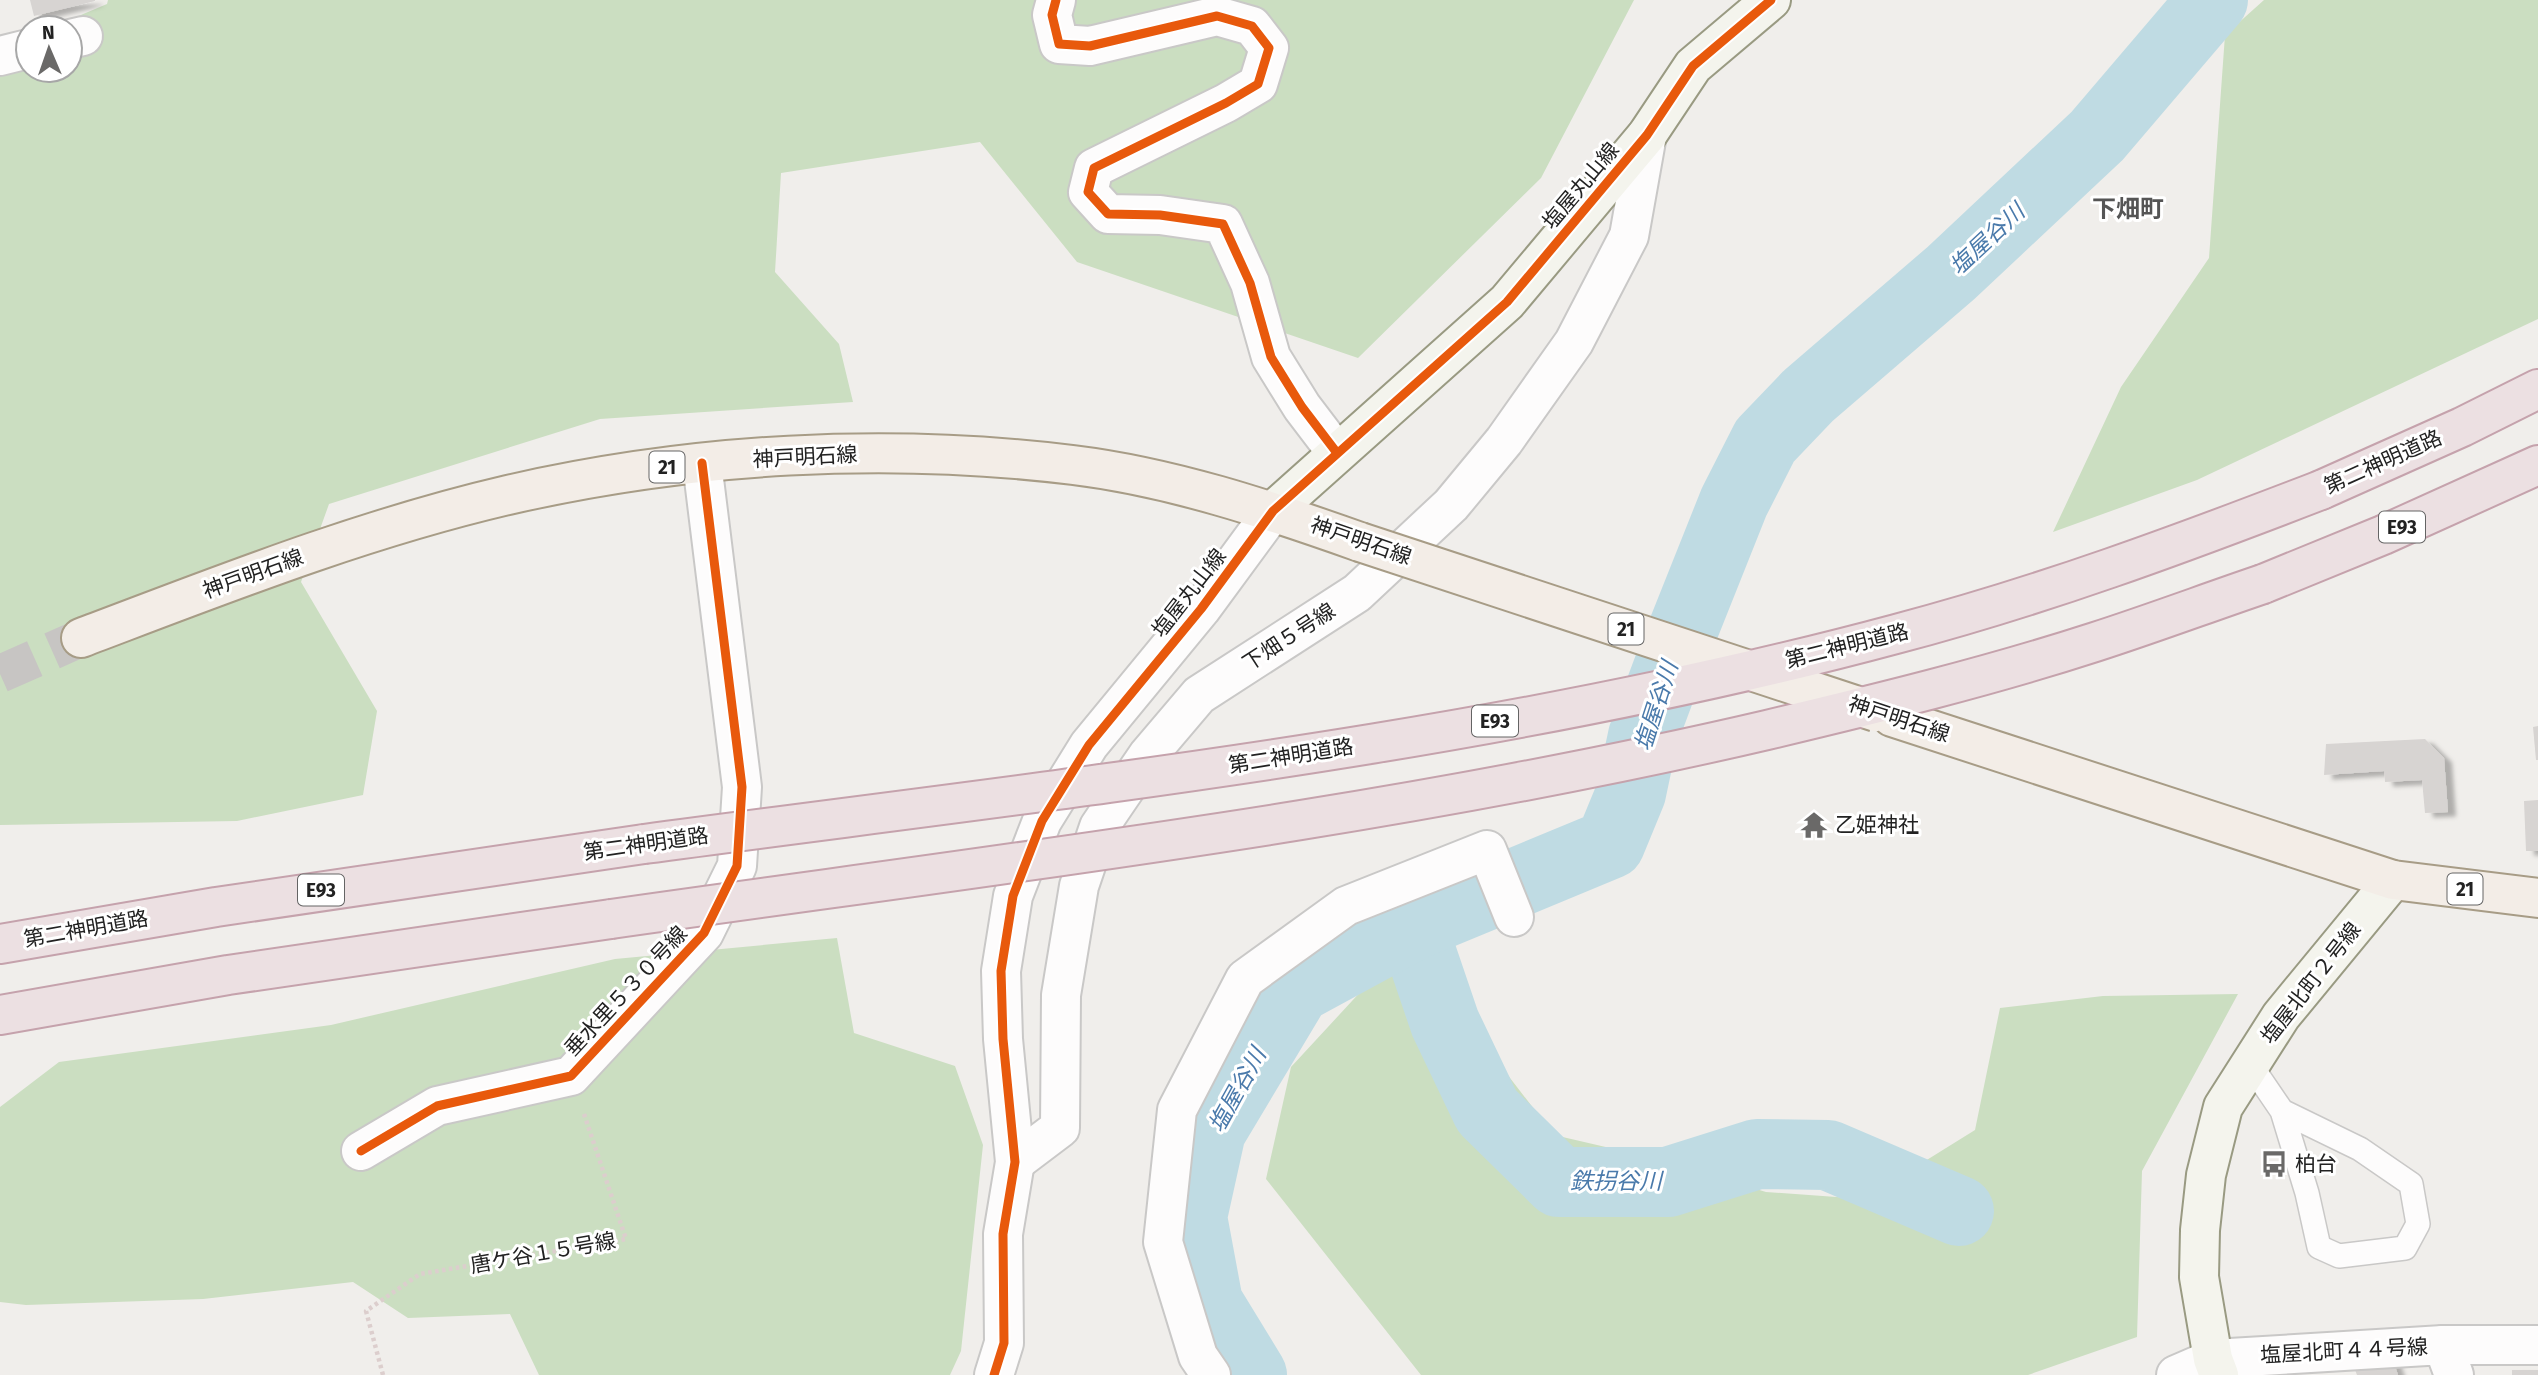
<svg xmlns="http://www.w3.org/2000/svg" width="2538" height="1375" viewBox="0 0 2538 1375" font-family="'Fira Sans','Noto Sans JP',sans-serif">
  <defs>
    <filter id="shadow"><feDropShadow dx="8" dy="4.5" stdDeviation="2" flood-color="#0004"/></filter>
  </defs>
  <rect width="100%" height="100%" fill="#f0eeeb"/>
  <g fill="#cbdec1">
    <path d="M108,0H1634L1541,178L1358,358L1077,262L980,142L781,173L775,272L839,344L853,402L600,419L329,504L301,582L377,711L363,795L237,821L0,825V49L28,37V70H70V28H50L107,4Z"/>
    <path d="M2264,0H2538V319L2197,480L2053,532L2121,387L2209,258L2225,35Z"/>
    <path d="M837,938L854,1033L955,1066L983,1145L961,1351L950,1375H539L510,1314L408,1318L353,1282L203,1299L26,1305L0,1302V1107L59,1062L331,1025L615,959Z"/>
    <path d="M1448,950L1490,1052L1554,1135L1653,1158L1766,1192L1864,1199L1975,1130L2000,1008L2103,996L2238,994L2142,1171L2137,1337L2028,1375H1421L1266,1179L1291,1067L1376,975Z"/>
  </g>
  <g fill="none" stroke-linecap="round" stroke-linejoin="round">
    <g stroke="#bfdbe3" stroke-width="70">
      <path d="M1412,926L1445,1023L1487,1111L1559,1182H1668L1757,1154L1828,1155L1959,1211"/>
      <path d="M1252,1375L1208,1303L1192,1217L1211,1131L1296,989L1412,926L1610,844L1631,793L1643,736L1675,650L1734,502L1765,441L1808,396L1951,273L2097,136L2213,0"/>
    </g>
  </g>
  <g fill="#d7d4d2" filter="url(#shadow)">
    <path d="M30,0H95V1L34,16Z"/>
    <path d="M2538,726V760H2536L2533,727Z"/>
    <path d="M2425,739L2444,758L2448,812L2425,813L2422,780L2385,782L2384,771L2324,775L2326,744Z"/>
    <path d="M2538,800V851H2526L2524,801Z"/>
    <path d="M2389,1349L2398,1375H2357L2352,1362Z"/>
    <rect x="2512" y="1370" width="26" height="5"/>
  </g>
  <g fill="none" stroke-linecap="round" stroke-linejoin="round">
    <path stroke="#c7c5c3" stroke-width="38" stroke-dasharray="38 19" stroke-linecap="butt" d="M0,674L81,638"/>
    <defs>
      <path id="lane" d="M2250,1064L2282,1111L2307,1193L2319,1247L2339,1256L2405,1248L2418,1224L2411,1184L2360,1149L2282,1111"/>
      <g id="street">
        <path d="M1056,0L1052,15L1059,44L1090,46L1217,16L1252,26L1269,48L1258,84L1226,103L1094,168L1088,192L1108,214L1160,215L1223,224L1250,283L1271,357L1302,407L1337,453"/>
        <path d="M70,39L83,36"/>
        <path d="M0,56L28,49"/>
        <path d="M361,1151L437,1106L571,1076L704,933L737,866L742,787L702,463"/>
        <path d="M1015,1162L1060,1128L1061,995L1079,886L1099,827L1148,755L1199,695L1357,593L1451,505L1504,441L1574,342L1629,236L1647,135"/>
        <path d="M2443,1345H2538"/>
        <path d="M994,1375L1004,1343L1003,1234L1015,1162L1003,1039L1001,971L1013,896L1042,821L1089,745L1201,609L1273,511"/>
        <path d="M1211,1375L1198,1356L1163,1242L1177,1110L1245,979L1346,906L1487,850L1514,917"/>
        <path d="M2176,1375L2213,1359L2443,1345L2454,1375"/>
      </g>
      <g id="secondary">
        <path d="M1273,511L1507,302L1647,135L1693,66L1771,0"/>
        <path d="M2219,1375L2213,1359L2199,1277L2200,1230L2206,1175L2223,1107L2281,1016L2393,880"/>
      </g>
      <g id="primary">
        <path d="M81,638C221,585 362,529 508,495C691,453 886,442 1073,465C1171,477 1267,509 1360,542"/>
        <path d="M1892,717L2393,880L2538,898"/>
      </g>
      <g id="highway">
        <path d="M2321,490L2462,427L2538,389"/>
        <path d="M2263,584L2383,535L2538,465"/>
        <path d="M0,944L216,907L644,844"/>
        <path d="M0,1015L228,975L611,919"/>
      </g>
    </defs>
    <use href="#lane" stroke="#c9c8c7" stroke-width="26"/>
    <use href="#street" stroke="#c9c8c7" stroke-width="42"/>
    <use href="#secondary" stroke="#999a82" stroke-width="42"/>
    <use href="#primary" stroke="#a79c86" stroke-width="42"/>
    <use href="#highway" stroke="#c5a2ac" stroke-width="42"/>
    <path stroke="#dccecd" stroke-width="4.5" stroke-dasharray="3.5 3.5" stroke-linecap="butt" d="M383,1375L366,1311L420,1274L626,1239L583,1111"/>
    <use href="#lane" stroke="#fdfcfc" stroke-width="23"/>
    <use href="#street" stroke="#fdfcfc" stroke-width="38"/>
    <use href="#secondary" stroke="#f4f4ed" stroke-width="38"/>
    <use href="#primary" stroke="#f3ede7" stroke-width="38"/>
    <use href="#highway" stroke="#ece0e2" stroke-width="38"/>
    <defs>
      <path id="primary-bridge" d="M1360,542L1876,712"/>
      <g id="highway-bridge">
        <path d="M644,844C1062,788 1487,744 1896,634C2041,596 2181,544 2321,490"/>
        <path d="M611,919C997,864 1386,819 1767,730C1876,704 1987,677 2095,642C2151,624 2207,603 2263,584"/>
      </g>
    </defs>
    <use href="#primary-bridge" stroke="#a79c86" stroke-width="42" stroke-linecap="butt"/>
    <use href="#highway-bridge" stroke="#c5a2ac" stroke-width="42" stroke-linecap="butt"/>
    <use href="#primary-bridge" stroke="#f3ede7" stroke-width="38"/>
    <use href="#highway-bridge" stroke="#ece0e2" stroke-width="38"/>
    <defs>
      <g id="cycleway">
        <path d="M1056,0L1052,15L1059,44L1090,46L1217,16L1252,26L1269,48L1258,84L1226,103L1094,168L1088,192L1108,214L1160,215L1223,224L1250,283L1271,357L1302,407L1337,453"/>
        <path d="M361,1151L437,1106L571,1076L704,933L737,866L742,787L702,463"/>
        <path d="M994,1375L1004,1343L1003,1234L1015,1162L1003,1039L1001,971L1013,896L1042,821L1089,745L1201,609L1273,511L1507,302L1647,135L1693,66L1771,0"/>
      </g>
    </defs>
    <use href="#cycleway" stroke="#fff" stroke-width="13"/>
    <use href="#cycleway" stroke="#e8590c" stroke-width="9"/>
  </g>
  <defs>
    <symbol id="temple-bare" viewBox="-9 -9 18 18"><path d="M0-6L5-2H3V0L6.5 2.5H4V6H1.5V3h-3V6H-4V2.5H-6.5L-3 0V-2H-5Z" fill="#6a6968" stroke="#fff" stroke-width="2.5" paint-order="stroke"/></symbol>
    <symbol id="bus-bare" viewBox="-9 -9 18 18"><path d="M-5-6H5V4H4V6H2V4H-2V6H-4V4H-5ZM-3.5-4V0h7V-4ZM-3.5 1.2v1.5H-2V1.2ZM2 1.2v1.5H3.5V1.2Z" fill="#6a6968" stroke="#fff" stroke-width="2.5" paint-order="stroke"/></symbol>
  </defs>
  <g fill-rule="evenodd">
    <use href="#temple-bare" x="1795" y="806" width="38" height="38"/>
    <use href="#bus-bare" x="2255" y="1145" width="38" height="38"/>
  </g>
  <g text-anchor="middle" dominant-baseline="central" stroke-width="6" stroke-linejoin="round" paint-order="stroke">
    <g fill="#fff" stroke="#646464" stroke-width="2">
      <rect x="649.5" y="451.5" width="35" height="31" rx="5"/>
      <rect x="2379" y="511.5" width="46" height="31" rx="5"/>
      <rect x="1608.5" y="613.5" width="35" height="31" rx="5"/>
      <rect x="1472" y="705.5" width="46" height="31" rx="5"/>
      <rect x="2447.5" y="873.5" width="35" height="31" rx="5"/>
      <rect x="298" y="874.5" width="46" height="31" rx="5"/>
    </g>
    <g font-size="19" font-weight="bold" fill="#222">
      <text x="667" y="467">21</text>
      <text x="2402" y="527">E93</text>
      <text x="1626" y="629">21</text>
      <text x="1495" y="721">E93</text>
      <text x="2465" y="889">21</text>
      <text x="321" y="890">E93</text>
    </g>
    <g font-size="21" fill="#222" stroke="#fff">
      <text transform="translate(1581 186) rotate(-50)">塩屋丸山線</text>
      <text transform="translate(805 457) rotate(-3)">神戸明石線</text>
      <text transform="translate(2383 462) rotate(-24)">第二神明道路</text>
      <text transform="translate(1361 541) rotate(19)">神戸明石線</text>
      <text transform="translate(253 574) rotate(-20)">神戸明石線</text>
      <text transform="translate(1189 593) rotate(-52)">塩屋丸山線</text>
      <text transform="translate(1289 637) rotate(-33)">下畑５号線</text>
      <text transform="translate(1847 646) rotate(-14)">第二神明道路</text>
      <text transform="translate(1899 719) rotate(18)">神戸明石線</text>
      <text transform="translate(1291 756) rotate(-9)">第二神明道路</text>
      <text transform="translate(646 844) rotate(-8)">第二神明道路</text>
      <text transform="translate(86 929) rotate(-10)">第二神明道路</text>
      <text transform="translate(2311 983) rotate(-52)">塩屋北町２号線</text>
      <text transform="translate(626 991) rotate(-47)">垂水里５３０号線</text>
      <text transform="translate(543 1253) rotate(-10)">唐ケ谷１５号線</text>
      <text transform="translate(2344 1351) rotate(-3)">塩屋北町４４号線</text>
    </g>
    <g font-size="21" fill="#222" stroke="#fff" text-anchor="start">
      <text x="1835" y="825">乙姫神社</text>
      <text x="2295" y="1164">柏台</text>
    </g>
    <g font-size="23" font-style="italic" fill="#4a7aab" stroke="#fff">
      <text transform="translate(1987 239) rotate(-43)">塩屋谷川</text>
      <text transform="translate(1656 706) rotate(-72)">塩屋谷川</text>
      <text transform="translate(1237 1090) rotate(-61)">塩屋谷川</text>
      <text x="1616" y="1181">鉄拐谷川</text>
    </g>
    <g font-size="24" font-weight="bold" fill="#555" stroke="#fff">
      <text x="2128" y="209">下畑町</text>
    </g>
  </g>
  <g transform="translate(49 49) rotate(358)"><circle r="33" fill="#ffffff" stroke="#a7a7a7" stroke-width="2"/>
  <path d="M0-5L12 26L0 18L-12 26Z" fill="#6a6968"/>
  <text y="-10" font-size="19" font-weight="bold" text-anchor="middle" fill="#222222">N</text>
  </g>
</svg>
